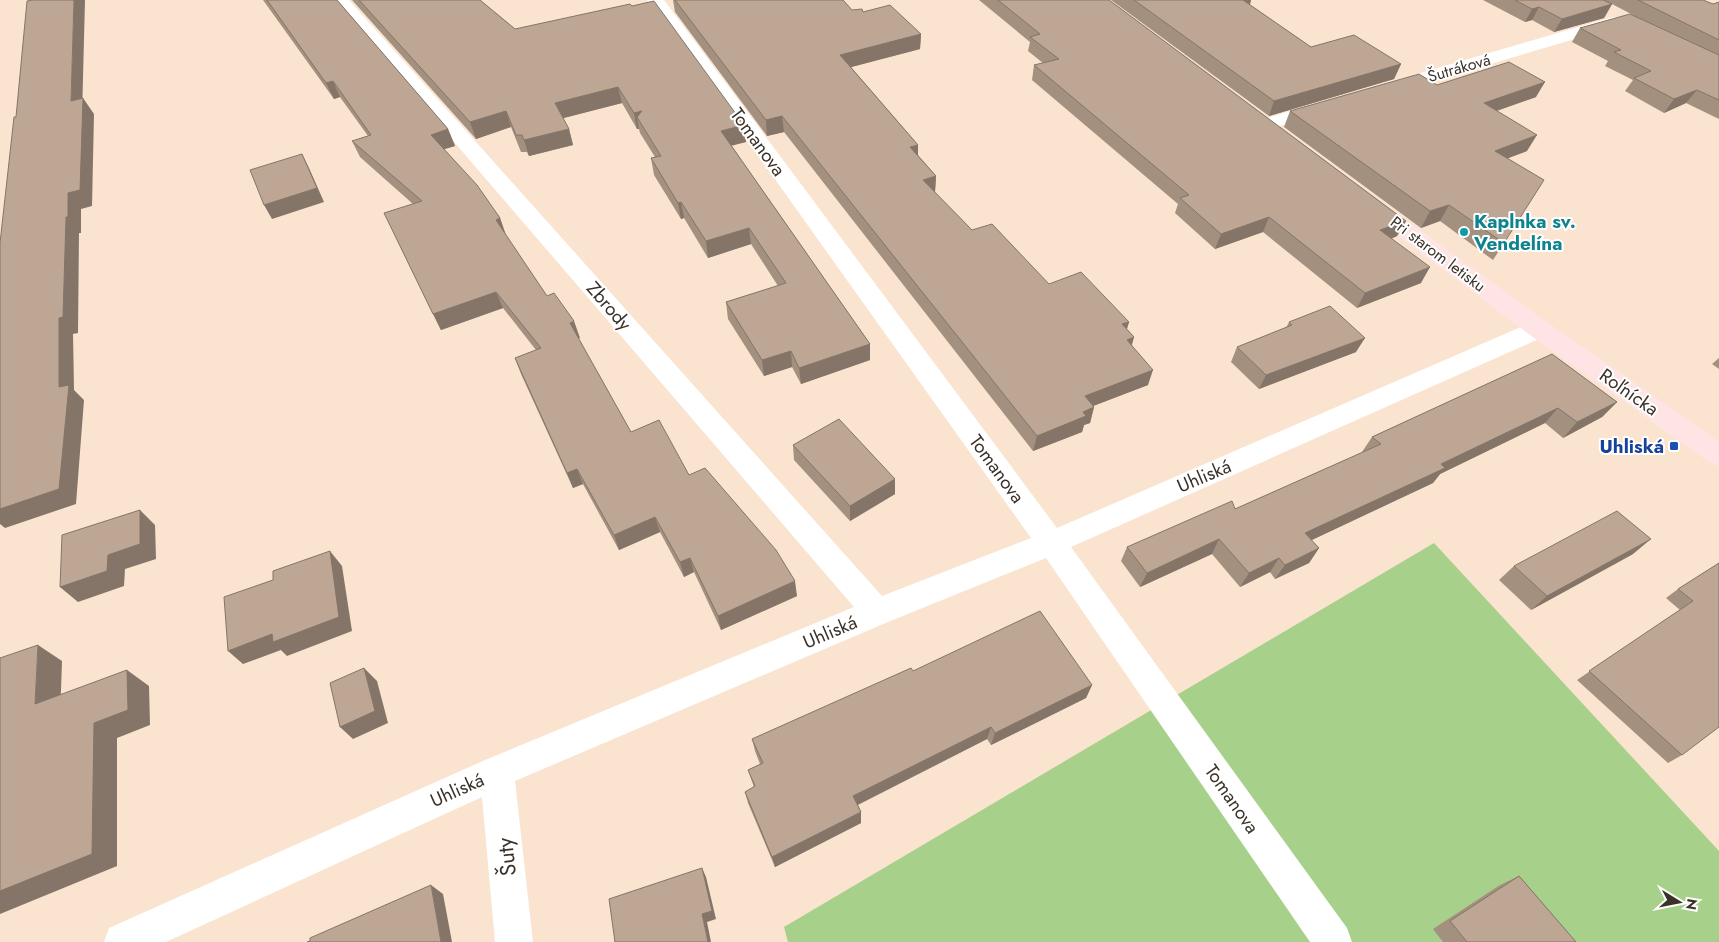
<svg xmlns="http://www.w3.org/2000/svg" width="1719" height="942" viewBox="0 0 1719 942" font-family="Jost,sans-serif">
  <rect width="100%" height="100%" fill="#fae3cf"/>
  <path fill="#a7d08b" d="M1434,543L1719,851V942H788L784,927Z"/>
  <g fill="none" stroke-linecap="round" stroke-linejoin="round">
    <g fill="#fff" fill-rule="evenodd">
      <path d="M332,0H349L882,596L1031,538L647,0H664L1057,528L1530,323L1539,321L1548,323L1551,329L1548,335L1071,547L1347,928L1352,942H1310L1046,558L888,622L515,781L533,942H495L482,797L166,942H104L109,928L485,760L854,607Z"/>
      <path d="M1613,17L1619,18L1622,22L1619,26L1396,92L1389,94L1382,92L1380,88L1382,84Z"/>
      <path d="M1323,101L1330,103L1333,107L1330,111L1264,131L1257,129L1254,125L1257,121Z"/>
    </g>
    <path fill="#ffe4e5" fill-rule="evenodd" d="M1371,198L1379,200L1548,323L1719,441V466L1709,462L1530,335L1363,210L1360,205L1363,200Z"/>
  </g>
  <g fill="#a3907f">
    <path d="M263,0H337L448,129L455,146L444,149L500,218L505,234L547,296L580,338H578L631,432L689,475L797,596L721,630L694,572L684,577L660,532L619,550L583,484L573,488L521,374L515,358L536,350L503,308L441,330L384,213L413,204L360,157L352,141L368,136L340,97L334,99Z"/>
    <path d="M352,0H480L515,29L744,125L746,142L731,145L870,344V360L801,384L792,367L764,376L728,319L726,302L778,286L751,244L708,258L684,218L681,219L654,175L651,158L655,157L640,133L639,129H637L622,103L563,118L569,129L573,145L529,156L527,152H521L511,127L476,139Z"/>
    <path d="M673,0H843L852,10L863,12L921,34L920,49L851,67L918,145V155L936,176L935,192H934L972,230L1049,284L1129,322L1127,329L1134,337L1132,345L1148,385L1093,406L1094,407L1090,423L1084,425L1082,432L1033,451L784,132L767,136L675,12Z"/>
    <path d="M979,0H1109L1406,221L1397,236L1391,239L1421,283L1357,308L1263,232L1215,249L1175,213L1178,204L1032,80L1034,65L1043,63L1028,51L1030,42Z"/>
    <path d="M1111,0H1251L1250,5L1311,47L1401,64L1394,79L1269,116Z"/>
    <path d="M1483,0H1703L1713,4L1719,2V119L1686,103L1664,113L1625,91L1633,80L1605,66L1608,61L1572,42L1580,28L1633,15L1612,4L1604,18L1554,32L1532,20L1525,22Z"/>
    <path d="M1437,85L1536,97L1497,111L1527,151L1507,158L1504,243L1493,260L1440,221L1421,228L1284,127L1290,111Z"/>
    <path d="M1289,322L1356,352L1259,389L1231,362L1237,347L1286,328Z"/>
    <path d="M1552,354L1617,402L1602,417L1563,438L1545,423L1440,474L1433,483L1311,540L1319,548L1309,563L1275,579L1270,572L1240,587L1212,554L1140,587L1121,561L1127,547L1235,509L1363,452H1362L1372,437Z"/>
    <path d="M1719,358V369L1712,364Z"/>
    <path d="M793,445L895,494L850,521L794,460Z"/>
    <path d="M1633,554L1531,610L1499,580L1514,566Z"/>
    <path d="M1719,563L1682,755L1668,763L1577,680L1680,610L1666,598L1678,589Z"/>
    <path d="M913,671L1092,685L1086,698L991,745L987,739L858,805L861,812V823L775,867L748,803L745,792L754,787L748,770L760,764L755,751L752,739Z"/>
    <path d="M1519,876L1576,942H1443L1433,929L1500,885Z"/>
  </g>
  <g fill="#847568">
    <path d="M74,0H85L82,116L71,101Z"/>
    <path d="M1243,0H1251L1248,11Z"/>
    <path d="M1612,4L1604,18L1554,32L1562,19Z"/>
    <path d="M1539,7L1532,20L1525,22L1532,9Z"/>
    <path d="M921,34L920,49L840,70V55Z"/>
    <path d="M1401,64L1394,79L1269,116L1274,101Z"/>
    <path d="M333,81L340,97L334,99L326,83Z"/>
    <path d="M1545,82L1536,97L1475,118L1484,103Z"/>
    <path d="M618,87L622,103L560,119L555,103Z"/>
    <path d="M1697,90L1686,103L1664,113L1674,99Z"/>
    <path d="M83,98L94,114L92,206L81,209V233H79L78,333L73,334L74,390L84,400L76,504L5,528L0,524V509L59,387V318L66,217L68,193Z"/>
    <path d="M506,111L511,127L476,139L470,122Z"/>
    <path d="M642,111L637,117L639,129H637L634,113Z"/>
    <path d="M782,116L784,132L767,136L766,120Z"/>
    <path d="M744,125L746,142L723,148L721,131Z"/>
    <path d="M448,129L455,146L438,151L431,135Z"/>
    <path d="M569,129L573,145L529,156L524,140Z"/>
    <path d="M1537,135L1527,151L1485,167L1495,151Z"/>
    <path d="M918,145V160L910,147Z"/>
    <path d="M302,154L309,168L324,202L272,219L264,205Z"/>
    <path d="M936,176L935,192L922,196L923,180Z"/>
    <path d="M681,202L684,218L681,219L678,203Z"/>
    <path d="M1449,205L1440,221L1421,228L1430,211Z"/>
    <path d="M1269,217L1263,232L1215,249L1221,234Z"/>
    <path d="M500,218L506,235L496,220Z"/>
    <path d="M1406,221L1397,236L1372,246L1380,230Z"/>
    <path d="M749,228L751,244L708,258L706,241Z"/>
    <path d="M1430,267L1421,283L1357,308L1365,293Z"/>
    <path d="M496,292L503,308L441,330L433,314Z"/>
    <path d="M574,321L580,338L575,340L570,323Z"/>
    <path d="M1129,322L1124,337L1122,324Z"/>
    <path d="M1134,337L1129,353L1127,340Z"/>
    <path d="M1365,338L1356,352L1259,389L1266,375Z"/>
    <path d="M870,344V360L801,384L799,368Z"/>
    <path d="M791,351L792,367L764,376L762,360Z"/>
    <path d="M1153,370L1148,385L1080,411L1085,396Z"/>
    <path d="M1617,402L1602,417L1563,438L1577,422Z"/>
    <path d="M1094,407L1090,423L1084,425L1082,432L1033,451L1037,436L1083,412Z"/>
    <path d="M1558,408L1545,423L1440,474L1433,483L1295,548L1305,533L1441,464Z"/>
    <path d="M577,469L583,484L573,488L567,473Z"/>
    <path d="M895,479V494L850,521V506Z"/>
    <path d="M140,510L155,525L156,559L125,569L124,586L78,602L60,587L108,555Z"/>
    <path d="M655,517L660,532L619,550L614,535Z"/>
    <path d="M1219,539L1212,554L1140,587L1147,573Z"/>
    <path d="M1651,539L1633,554L1531,610L1547,596Z"/>
    <path d="M1319,548L1309,563L1275,579L1285,565Z"/>
    <path d="M330,551L342,566L352,631L287,656L281,650L243,664L228,651Z"/>
    <path d="M690,558L694,572L684,577L680,562Z"/>
    <path d="M1279,558L1270,572L1240,587L1249,573Z"/>
    <path d="M795,581L797,596L721,630L718,616Z"/>
    <path d="M38,645L62,661L60,719L35,704Z"/>
    <path d="M364,668L377,681L388,723L353,739L340,727Z"/>
    <path d="M127,670L149,686L150,725L117,738V866L0,914V891L94,723Z"/>
    <path d="M1092,685L1086,698L991,745L995,733Z"/>
    <path d="M991,727L987,739L853,807V796Z"/>
    <path d="M861,812V823L775,867L772,857Z"/>
    <path d="M702,868L706,877L716,919L707,922L711,942H708L702,914Z"/>
    <path d="M431,885L443,894L452,942H441Z"/>
  </g>
  <g fill="#bda794" stroke="#847568">
    <path d="M33,0H74L71,101L83,98L80,190L68,193V217H66L63,317L59,318V387L69,385L59,489L0,509V243L14,117H16L27,1Z"/>
    <path d="M267,0H337L448,129L431,135L477,185L500,218L496,220L547,296L554,293L574,321L570,323L631,432L659,420L689,475L705,468L776,550L795,581L718,616L690,558L680,562L655,517L614,535L577,469L567,473L515,358L541,348L496,292L433,314L384,213L422,201L352,141L371,135L333,81L326,83Z"/>
    <path d="M359,0H480L515,29L630,4L632,6L654,1L744,125L721,131L870,344L799,368L791,351L762,360L726,302L786,283L749,228L706,241L681,202L678,203L651,158L661,156L637,117L642,111L634,113L618,87L555,103L569,129L524,140L522,135H516L506,111L470,122Z"/>
    <path d="M675,0H843L852,10L862,9L863,12L890,5L921,34L840,55L918,145L910,147L936,176L923,180L972,230L992,224L1049,284L1081,272L1129,322L1122,324L1134,337L1127,340L1153,370L1085,396L1094,407L1083,412L1086,416L1037,436L782,116L766,120Z"/>
    <path d="M998,0H1109L1406,221L1380,230L1430,267L1365,293L1269,217L1221,234L1180,198L1189,195L1034,65L1059,59L1030,37L1040,34Z"/>
    <path d="M1134,0H1243L1311,47L1354,35L1401,64L1274,101Z"/>
    <path d="M1515,0H1603L1612,4L1562,19L1539,7L1532,9Z"/>
    <path d="M1638,0H1703L1713,4L1719,2V40Z"/>
    <path d="M1630,14L1719,55V100L1697,90L1674,99L1634,78L1651,71L1614,52L1621,50L1580,28Z"/>
    <path d="M1509,62L1545,82L1484,103L1537,135L1495,151L1544,180L1504,243L1449,205L1430,211L1290,111L1419,74L1437,85Z"/>
    <path d="M302,154L317,188L264,205L250,170Z"/>
    <path d="M1330,306L1365,338L1266,375L1237,347L1292,325L1289,322Z"/>
    <path d="M1552,354L1617,402L1577,422L1558,408L1441,464L1445,468L1305,533L1319,548L1285,565L1279,558L1249,573L1219,539L1147,573L1127,547L1232,501L1235,509L1381,444L1372,437Z"/>
    <path d="M839,419L895,479L850,506L793,445Z"/>
    <path d="M140,510V544L108,555L107,571L60,587L62,535Z"/>
    <path d="M1617,511L1651,539L1547,596L1514,566Z"/>
    <path d="M330,551L339,617L273,642L272,634L228,651L224,597L273,580V571Z"/>
    <path d="M1719,563V727L1682,755L1589,671L1693,601L1678,589Z"/>
    <path d="M1040,611L1092,685L995,733L991,727L853,796L861,812L772,857L745,792L755,786L748,770L763,763L752,739L911,668L913,671Z"/>
    <path d="M38,645L35,704L127,670L128,710L94,723L92,854L0,891V658Z"/>
    <path d="M364,668L375,711L340,727L330,683Z"/>
    <path d="M702,868L712,911L702,914L708,942H615L609,899Z"/>
    <path d="M1519,876L1576,942H1467L1450,921Z"/>
    <path d="M431,885L441,942H307L310,941V938Z"/>
  </g>
  <circle fill="#0f9aa8" stroke="#fff" stroke-width="2" cx="1464" cy="232" r="5"/>
  <rect fill="#1a4fb4" stroke="#fff" stroke-width="2" x="1669" y="441" width="10" height="10" rx="2.5"/>
  <g text-anchor="middle" dominant-baseline="central" stroke-width="4" stroke-linejoin="round" paint-order="stroke">
    <g font-size="16" fill="#3a3129" stroke="#fff">
      <text transform="translate(1459 68) rotate(-16)">Šutráková</text>
      <text transform="translate(1438 254) rotate(37)">Pri starom letisku</text>
    </g>
    <g font-size="19" fill="#3a3129" stroke="#fff">
      <text transform="translate(758 142) rotate(54)">Tomanova</text>
      <text transform="translate(609 306) rotate(49)">Zbrody</text>
      <text transform="translate(1629 392) rotate(35)">Roľnícka</text>
      <text transform="translate(997 469) rotate(54)">Tomanova</text>
      <text transform="translate(1204 476) rotate(-23)">Uhliská</text>
      <text transform="translate(830 632) rotate(-23)">Uhliská</text>
      <text transform="translate(457 790) rotate(-24)">Uhliská</text>
      <text transform="translate(1232 799) rotate(55)">Tomanova</text>
    </g>
    <g font-size="19" font-weight="bold" fill="#0d838f" stroke="#fff" text-anchor="start">
      <text x="1474" y="221">Kaplnka sv.<tspan x="1474" dy="22">Vendelína</tspan></text>
    </g>
    <g font-size="19" font-weight="bold" fill="#164399" stroke="#fff" text-anchor="end">
      <text x="1664" y="446">Uhliská</text>
    </g>
    <g font-size="22" fill="#3a3129" stroke="#fff">
      <text transform="translate(506 857) rotate(-96)">Šuty</text>
    </g>
  </g>
  <g transform="translate(1679 902) rotate(100)" stroke="#ffffff" stroke-width="4" paint-order="stroke">
  <path d="M0-4L9 19L0 12L-9 19Z" fill="#3a3129"/>
  <text y="-8" font-size="14" font-weight="bold" text-anchor="middle" fill="#3a3129">N</text>
  </g>
</svg>
